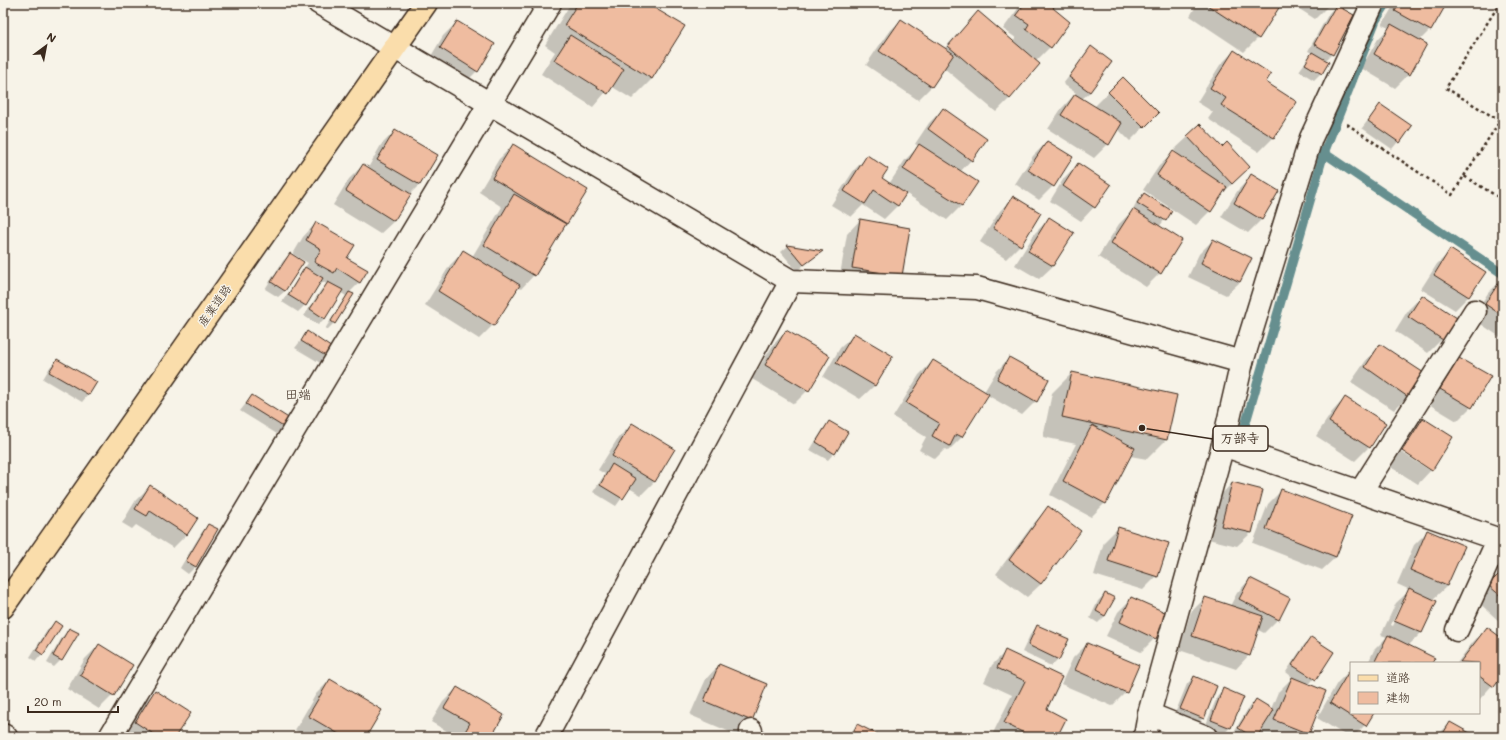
<svg xmlns="http://www.w3.org/2000/svg" width="1506" height="740" viewBox="0 0 1506 740" font-family="Mali,'Klee One',sans-serif">
  <rect width="100%" height="100%" fill="#f7f3e8"/>
  <filter id="ink" filterUnits="userSpaceOnUse"><feTurbulence type="fractalNoise" baseFrequency=".025" numOctaves="2"/><feDisplacementMap in="SourceGraphic" scale="8" xChannelSelector="R" yChannelSelector="G"/><feConvolveMatrix kernelMatrix="1 2 1 2 8 2 1 2 1" color-interpolation-filters="sRGB"/></filter>
  <g filter="url(#ink)">
    <g fill="#0003" fill-rule="evenodd">
      <path d="M571,3H644L683,27L652,79L632,99L611,86L593,107L541,74L555,52L545,45Z"/>
      <path d="M1022,3H1056L1051,9L1050,47L1036,61L1010,98L996,112L944,68L932,86L918,100L866,65L887,34L901,20L944,49L978,12L1013,42L1016,38L1003,29Z"/>
      <path d="M1198,3H1281L1258,38L1244,52L1190,16Z"/>
      <path d="M1290,3H1331L1315,19Z"/>
      <path d="M1395,3H1449L1445,6L1430,30L1419,41L1426,45L1409,74L1395,88L1361,68L1378,39L1389,28L1382,25Z"/>
      <path d="M1336,6L1332,54L1325,61L1321,73L1314,80L1299,71L1312,53L1308,51L1329,13Z"/>
      <path d="M457,22L477,71L463,85L427,63L443,36Z"/>
      <path d="M1091,48L1090,92L1082,99L1094,107L1123,78L1158,113L1130,141L1118,129L1108,144L1094,158L1048,129L1061,109L1076,93L1063,84Z"/>
      <path d="M1234,51L1264,82L1296,102L1273,138L1259,152L1208,119L1213,112L1197,102L1220,65Z"/>
      <path d="M1380,105L1411,126L1392,149L1362,128Z"/>
      <path d="M943,109L971,160L960,172L976,182L961,206L947,220L905,193L898,205L884,219L863,205L851,217L831,205L854,170L867,157L881,179L889,184L905,160L919,146L915,144L929,123Z"/>
      <path d="M395,131L436,155L419,185L410,194L394,221L380,234L333,205L349,179L363,165L368,168L381,145Z"/>
      <path d="M1188,137L1222,148L1235,181L1221,195L1210,211L1196,225L1143,190L1159,166L1173,153L1179,155L1174,150Z"/>
      <path d="M1047,142L1053,186L1039,200L1015,184L1033,156Z"/>
      <path d="M513,145L586,190L534,275L521,289L517,287L493,325L479,339L425,305L450,265L464,251L472,257L502,207L479,192L499,159Z"/>
      <path d="M1078,164L1094,207L1081,221L1050,201L1064,178Z"/>
      <path d="M1252,176L1261,220L1248,233L1221,217L1238,190Z"/>
      <path d="M1144,194L1171,211L1159,227L1160,273L1146,287L1098,257L1119,224L1132,211L1137,201Z"/>
      <path d="M1013,197L1020,245L1006,259L980,242L1000,211Z"/>
      <path d="M1049,219L1053,266L1039,279L1015,265L1035,233Z"/>
      <path d="M860,220L901,276L839,281L847,234Z"/>
      <path d="M316,223L345,258L360,282L349,293L334,323L327,330L325,329L346,296L340,292L325,318L318,325L304,316L321,290L327,284L323,282L319,286L317,285L305,305L298,312L282,302L308,263L293,254L303,237Z"/>
      <path d="M1213,240L1240,282L1226,295L1188,277L1199,254Z"/>
      <path d="M788,246L820,251L797,271L781,252Z"/>
      <path d="M1451,251L1469,296L1455,310L1421,289L1437,264Z"/>
      <path d="M290,254L285,291L278,297L265,289L283,261Z"/>
      <path d="M1502,280H1503V339L1472,318L1488,293Z"/>
      <path d="M1422,296L1456,318L1442,339L1428,353L1395,331L1408,310Z"/>
      <path d="M786,331L808,390L794,404L752,379L773,345Z"/>
      <path d="M307,333L334,350L322,364L295,348Z"/>
      <path d="M854,335L891,356L874,386L860,399L823,377L840,348Z"/>
      <path d="M1381,345L1408,396L1394,410L1351,382L1367,359Z"/>
      <path d="M1009,358L1036,401L1022,415L987,395L962,437L948,451L945,449L935,459L919,450L926,437L893,417L919,375L933,361L984,392L996,372Z"/>
      <path d="M1459,359L1471,407L1457,421L1427,403L1445,373Z"/>
      <path d="M57,360L96,382L88,395L82,402L43,379L50,367Z"/>
      <path d="M1072,373L1167,439L1147,459L1130,456L1105,503L1091,517L1050,495L1076,444L1043,437L1052,393Z"/>
      <path d="M252,396L284,427L277,434L240,411Z"/>
      <path d="M1345,398L1385,423L1369,447L1355,461L1316,436L1332,412Z"/>
      <path d="M1423,419L1431,470L1418,484L1389,466L1398,450L1429,470V468L1399,449L1409,433Z"/>
      <path d="M830,422L834,453L828,460L810,450L823,429Z"/>
      <path d="M632,424L654,482L641,495L629,488L616,506L593,492L605,474L598,470L618,438Z"/>
      <path d="M1232,483L1251,533L1237,546L1208,539L1219,497Z"/>
      <path d="M150,486L187,534L173,548L136,525L132,529L122,523L136,500Z"/>
      <path d="M1282,490L1336,557L1322,570L1253,543L1268,504Z"/>
      <path d="M1048,508L1041,584L1027,597L996,574L1035,522Z"/>
      <path d="M209,525L217,530L195,567L188,574L180,568L202,532Z"/>
      <path d="M1118,528L1157,576L1143,590L1094,575L1104,542Z"/>
      <path d="M1428,531L1447,586L1432,600L1435,601L1421,633L1408,646L1431,663H1368L1374,650L1387,637L1381,635L1396,603L1410,590L1397,584L1414,545ZM1400,605H1403L1393,626L1391,625Z"/>
      <path d="M1503,570V621L1501,623L1475,599Z"/>
      <path d="M1250,579L1278,619L1264,633L1258,630L1249,655L1236,669L1179,650L1191,612L1205,598L1230,606L1237,593Z"/>
      <path d="M1105,594L1114,599L1105,616L1098,623L1090,618L1098,601Z"/>
      <path d="M1132,598L1155,638L1141,652L1106,636L1118,612Z"/>
      <path d="M55,623L42,654L36,661L30,657L48,629Z"/>
      <path d="M1038,626L1058,659L1051,666L1022,652L1031,633Z"/>
      <path d="M1487,628L1503,640V673L1479,700V663H1457L1473,642Z"/>
      <path d="M70,629L77,634L61,660L54,667L47,663L63,636Z"/>
      <path d="M1311,638L1333,652L1309,685L1308,733L1304,737H1268L1261,734L1263,726L1256,737H1235L1232,735L1249,707L1256,700L1271,709L1278,692L1292,678L1296,680L1286,672L1304,645Z"/>
      <path d="M1087,644L1126,692L1112,706L1061,684L1073,658Z"/>
      <path d="M99,645L113,695L99,709L67,689L85,659Z"/>
      <path d="M1006,651L1045,709L1056,737H991L1012,695L984,682L992,665Z"/>
      <path d="M719,665L751,721L737,735L690,715L706,679Z"/>
      <path d="M1351,669V713H1373L1365,725L1353,737H1348L1317,718L1337,683Z"/>
      <path d="M1194,677L1203,718L1196,725L1174,716L1187,684Z"/>
      <path d="M330,680L365,737H307L295,730L316,694Z"/>
      <path d="M457,688L503,715L490,737H457L431,722L443,702Z"/>
      <path d="M1224,690L1230,728L1223,734L1205,727L1217,697Z"/>
      <path d="M155,691L174,737L122,736L142,705Z"/>
      <path d="M1503,692V706L1497,703Z"/>
      <path d="M1450,723L1475,737H1436Z"/>
      <path d="M857,726L881,737H845Z"/>
    </g>
    <g fill="none" stroke-linecap="round" stroke-linejoin="round">
      <g stroke="#668f8f" stroke-width="9">
        <path d="M1324,153L1503,274"/>
        <path d="M1242,436L1324,153L1376,20L1387,3"/>
      </g>
    </g>
    <g fill="#efbca0" stroke="#3b2a1e">
      <path d="M578,3H646L685,26L652,79L564,25Z"/>
      <path d="M1025,3H1057L1053,8L1070,22L1051,48L1026,29L1029,24L1016,15Z"/>
      <path d="M1204,3H1282L1259,39Z"/>
      <path d="M1400,3H1447L1431,31L1395,11Z"/>
      <path d="M1336,5L1354,15L1333,55L1314,44Z"/>
      <path d="M978,11L1040,64L1010,99L948,46Z"/>
      <path d="M901,19L954,54L932,87L879,51Z"/>
      <path d="M457,21L495,44L478,72L440,48Z"/>
      <path d="M1391,24L1427,44L1410,75L1374,54Z"/>
      <path d="M570,35L624,69L608,94L554,60Z"/>
      <path d="M1091,46L1112,62L1090,92L1069,77Z"/>
      <path d="M1234,50L1271,74L1266,82L1297,102L1274,138L1221,105L1226,98L1210,88Z"/>
      <path d="M1312,52L1329,62L1322,74L1305,64Z"/>
      <path d="M1123,77L1159,113L1144,128L1108,92Z"/>
      <path d="M1075,94L1122,123L1109,145L1061,115Z"/>
      <path d="M1380,104L1412,126L1400,143L1368,121Z"/>
      <path d="M943,108L987,139L972,161L928,129Z"/>
      <path d="M1200,124L1222,147L1227,142L1250,167L1232,184L1187,136Z"/>
      <path d="M395,130L438,155L420,185L377,160Z"/>
      <path d="M1047,141L1073,157L1054,187L1028,170Z"/>
      <path d="M513,144L588,190L567,224L492,178Z"/>
      <path d="M919,144L978,182L962,206L903,169Z"/>
      <path d="M1173,151L1227,187L1211,212L1157,175Z"/>
      <path d="M867,155L888,169L882,178L906,194L898,206L874,190L865,204L844,191Z"/>
      <path d="M1078,163L1111,185L1095,208L1063,186Z"/>
      <path d="M363,164L411,194L394,221L346,191Z"/>
      <path d="M1251,174L1279,191L1262,220L1234,203Z"/>
      <path d="M1144,193L1172,211L1166,221L1137,203Z"/>
      <path d="M514,194L566,224L535,276L484,245Z"/>
      <path d="M1013,196L1041,213L1021,246L993,228Z"/>
      <path d="M1133,209L1182,240L1161,274L1111,243Z"/>
      <path d="M1049,217L1074,233L1053,266L1028,251Z"/>
      <path d="M860,219L910,228L902,276L852,268Z"/>
      <path d="M316,222L355,245L347,258L368,270L360,283L337,268L334,273L314,262L321,249L306,240Z"/>
      <path d="M1213,239L1252,258L1240,282L1201,263Z"/>
      <path d="M787,245L823,251L804,265Z"/>
      <path d="M1450,249L1486,272L1469,297L1434,275Z"/>
      <path d="M463,250L520,285L494,326L438,291Z"/>
      <path d="M290,253L304,262L285,291L271,282Z"/>
      <path d="M305,267L323,278L306,306L288,295Z"/>
      <path d="M1502,278L1503,279V316L1485,304Z"/>
      <path d="M328,282L343,290L325,319L310,309Z"/>
      <path d="M349,292L354,294L335,324L331,321Z"/>
      <path d="M1422,295L1457,318L1443,340L1408,317Z"/>
      <path d="M786,330L830,356L809,391L765,365Z"/>
      <path d="M307,331L335,350L329,358L301,341Z"/>
      <path d="M854,333L893,356L875,386L836,363Z"/>
      <path d="M1380,344L1424,373L1408,397L1365,367Z"/>
      <path d="M1009,357L1049,379L1037,402L997,379Z"/>
      <path d="M1459,358L1491,376L1472,408L1440,389Z"/>
      <path d="M57,359L97,382L89,395L49,372Z"/>
      <path d="M933,360L989,394L962,437L956,434L950,446L932,436L939,423L906,403Z"/>
      <path d="M1072,372L1177,395L1167,440L1062,417Z"/>
      <path d="M252,395L290,419L285,428L246,404Z"/>
      <path d="M1345,397L1386,423L1370,448L1329,422Z"/>
      <path d="M1423,418L1453,437L1432,471L1402,451Z"/>
      <path d="M829,421L848,432L835,454L816,442Z"/>
      <path d="M632,423L675,449L655,482L612,456Z"/>
      <path d="M1092,425L1135,448L1106,504L1063,481Z"/>
      <path d="M612,464L636,479L623,499L600,485Z"/>
      <path d="M1232,482L1263,490L1252,533L1221,526Z"/>
      <path d="M150,485L198,518L187,535L150,511L147,516L135,509Z"/>
      <path d="M1281,489L1352,516L1336,557L1266,529Z"/>
      <path d="M1048,506L1081,531L1041,584L1009,560Z"/>
      <path d="M208,524L218,529L196,567L186,561Z"/>
      <path d="M1118,527L1169,543L1158,577L1108,561Z"/>
      <path d="M1427,530L1465,546L1447,586L1410,570Z"/>
      <path d="M1503,570V598L1488,585Z"/>
      <path d="M1250,578L1290,598L1279,620L1239,599Z"/>
      <path d="M1409,588L1437,601L1422,633L1394,621Z"/>
      <path d="M1105,593L1115,598L1105,616L1096,611Z"/>
      <path d="M1131,597L1167,613L1156,639L1120,622Z"/>
      <path d="M1205,597L1263,616L1250,656L1192,636Z"/>
      <path d="M55,621L62,626L43,655L36,650Z"/>
      <path d="M1037,625L1069,639L1059,660L1028,645Z"/>
      <path d="M1487,627L1503,639V675L1494,687L1479,676V663L1460,662Z"/>
      <path d="M69,628L79,633L62,661L53,656Z"/>
      <path d="M1388,635L1435,658L1432,663H1374Z"/>
      <path d="M1311,637L1334,652L1316,680L1292,665Z"/>
      <path d="M1087,643L1139,665L1127,693L1075,670Z"/>
      <path d="M99,644L133,665L114,696L80,675Z"/>
      <path d="M1005,650L1062,677L1047,709L1066,719L1057,737H1032L1004,723L1025,681L997,668Z"/>
      <path d="M719,664L767,684L752,721L704,701Z"/>
      <path d="M1351,668V713H1374L1366,726L1330,703Z"/>
      <path d="M1194,676L1217,686L1204,719L1180,709Z"/>
      <path d="M1292,677L1326,691L1309,734L1274,720Z"/>
      <path d="M330,679L382,710L366,737H344L308,716Z"/>
      <path d="M457,687L504,715L492,736L462,737L470,723L444,708Z"/>
      <path d="M1223,688L1244,697L1231,728L1211,720Z"/>
      <path d="M155,690L191,713L175,737H158L135,722Z"/>
      <path d="M1256,699L1274,710L1257,737H1253L1238,728Z"/>
      <path d="M1450,722L1477,737H1441Z"/>
      <path d="M857,724L883,737H851Z"/>
    </g>
    <g fill="none" stroke-linecap="round" stroke-linejoin="round">
      <defs>
        <g id="minor">
          <path d="M319,3L791,281L977,288L1242,362"/>
          <path d="M1223,445L1503,541"/>
          <path d="M1361,491L1475,311"/>
          <path d="M1457,630L1498,540"/>
          <path d="M1149,714L1206,737"/>
          <path d="M751,731L752,737"/>
          <path d="M3,735L6,737"/>
          <path d="M110,737L550,3"/>
          <path d="M546,737L791,281"/>
          <path d="M1145,737L1149,714L1223,445L1242,362L1311,138L1373,3"/>
        </g>
        <path id="major" d="M3,607L426,3"/>
      </defs>
      <use href="#minor" stroke="#3b2a1e" stroke-width="25"/>
      <use href="#major" stroke="#3b2a1e" stroke-width="25"/>
      <g stroke="#3b2a1e" stroke-width="2.5" stroke-dasharray="3 3" stroke-linecap="butt">
        <path d="M1347,124L1452,195L1464,176L1503,200"/>
        <path d="M1464,176L1500,121L1446,88L1500,3"/>
      </g>
      <use href="#minor" stroke="#f7f3e8" stroke-width="22"/>
      <use href="#major" stroke="#faddab" stroke-width="22"/>
    </g>
  </g>
  <g text-anchor="middle" dominant-baseline="central" stroke-width="3" stroke-linejoin="round" paint-order="stroke">
    <g font-size="12" fill="#3b2a1e" stroke="#f7f3e8">
      <text transform="translate(214 305) rotate(-55)">産業道路</text>
    </g>
    <g font-size="13" fill="#3b2a1e" stroke="#f7f3e8">
      <text x="298" y="393">田端</text>
    </g>
  </g>
  <path fill="none" stroke="#3b2a1e" stroke-width="1.5" d="M1142 428L1213 439"/>
  <circle fill="#3b2a1e" stroke="#f7f3e8" stroke-width="1.5" cx="1142" cy="428" r="4"/>
  <rect fill="#f7f3e8" stroke="#3b2a1e" stroke-width="1.5" x="1213" y="426" width="55" height="25" rx="4"/>
  <g font-size="13" text-anchor="middle" font-weight="bold" fill="#3b2a1e">
    <text x="1240" y="443">万部寺</text>
  </g>
  <rect width="1506" height="740" fill="none" stroke="#f7f3e8" stroke-width="16"/>
  <rect x="8" y="8" width="1490" height="724" fill="none" stroke="#3b2a1e" stroke-width="1.5" filter="url(#ink)"/>
  <rect x="1350" y="662" width="130" height="52" fill="#f7f3e8" stroke="#aca397"/>
  <rect x="1358" y="675" width="20" height="6" fill="#faddab" stroke="#aca397"/>
  <text x="1386" y="682" font-size="12" fill="#3b2a1e">道路</text>
  <rect x="1358" y="692" width="20" height="12" fill="#efbca0" stroke="#aca397"/>
  <text x="1386" y="702" font-size="12" fill="#3b2a1e">建物</text>
  <g transform="translate(46 46) rotate(32)" stroke="#f7f3e8" stroke-width="3" paint-order="stroke">
  <path d="M0-3L7 15L0 10L-7 15Z" fill="#3b2a1e"/>
  <text y="-6" font-size="11" font-weight="bold" text-anchor="middle" fill="#3b2a1e">N</text>
  </g>
  <path d="M28 706v6h90v-6" fill="none" stroke="#3b2a1e" stroke-width="2"/>
  <text x="34" y="706" font-size="12" fill="#3b2a1e" stroke="#f7f3e8" stroke-width="3" paint-order="stroke">20 m</text>
</svg>
